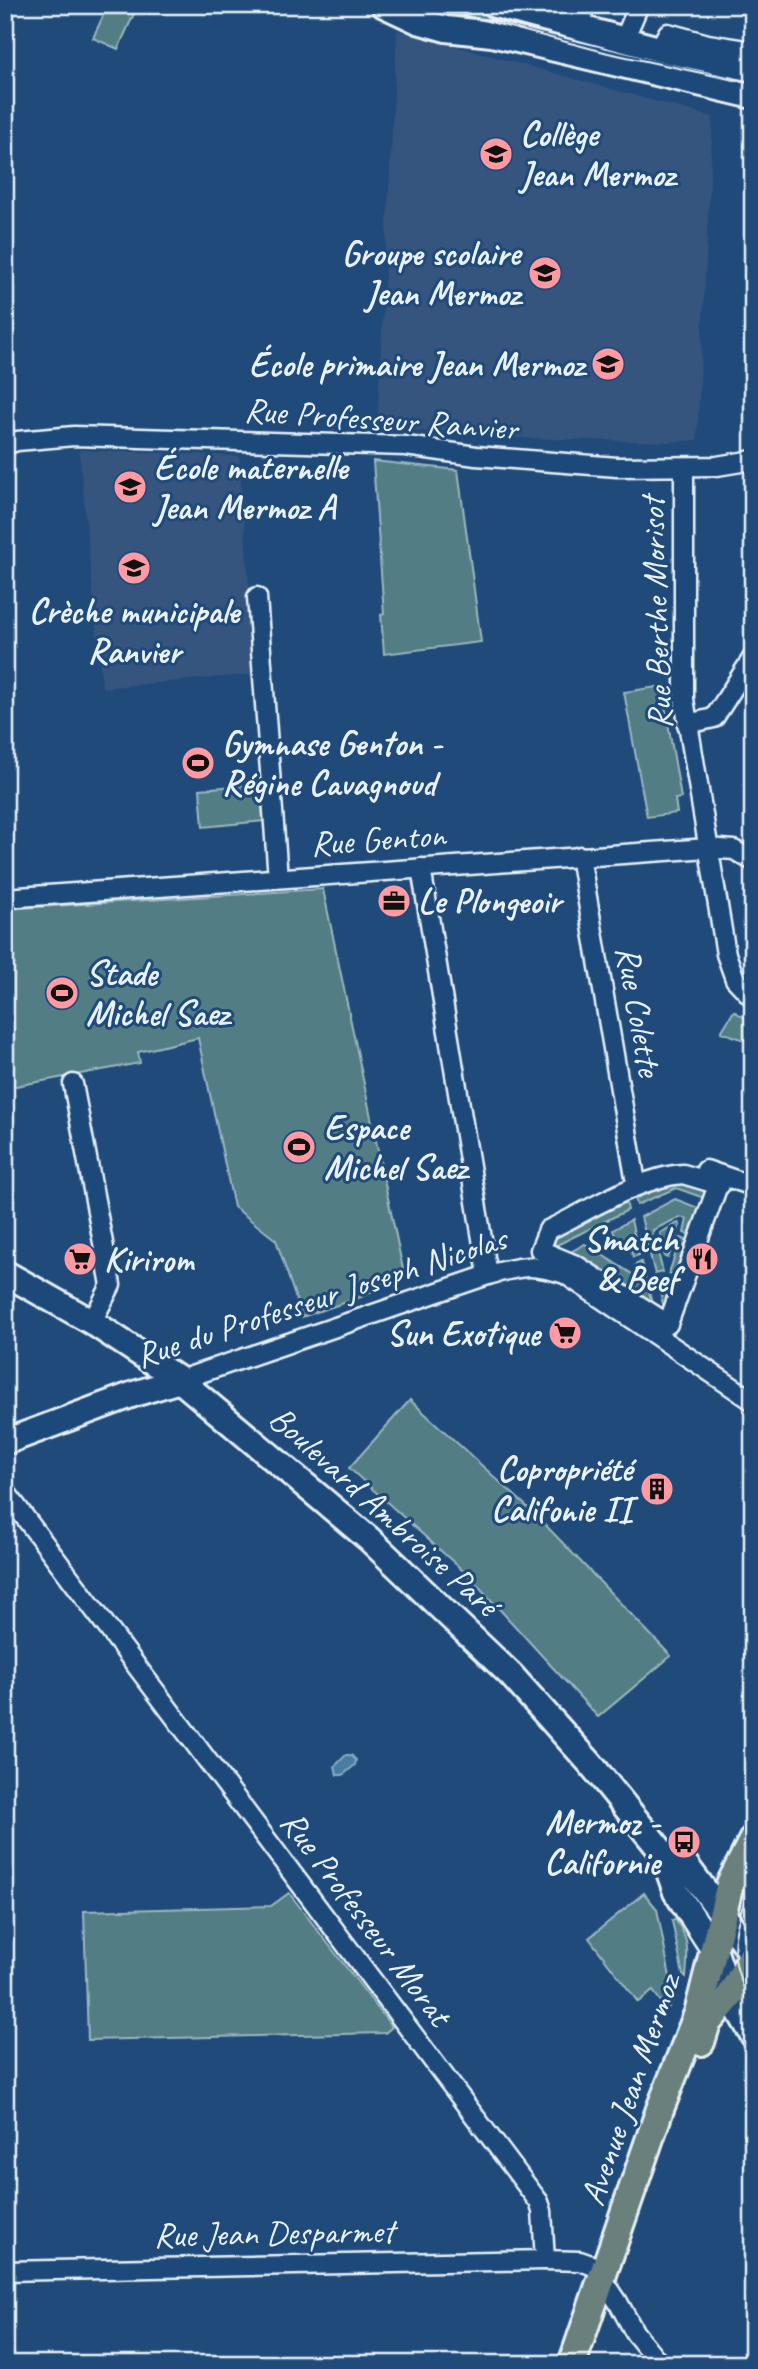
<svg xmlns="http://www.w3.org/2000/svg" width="758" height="2369" viewBox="0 0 758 2369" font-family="Caveat,sans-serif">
  <rect width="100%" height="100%" fill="#1f4a7a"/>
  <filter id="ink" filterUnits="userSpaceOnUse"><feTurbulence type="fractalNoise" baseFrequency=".0143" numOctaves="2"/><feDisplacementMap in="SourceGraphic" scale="14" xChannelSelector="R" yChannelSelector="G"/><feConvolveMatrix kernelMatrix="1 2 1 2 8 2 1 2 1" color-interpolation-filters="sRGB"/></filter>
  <g filter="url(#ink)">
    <g fill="#34547f">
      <path d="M397,30L713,117L697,440L669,442L511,438L510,435L377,429Z"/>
      <path d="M79,450L239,456L256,674L102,688Z"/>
    </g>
    <g fill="#527d85" stroke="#9db7be" stroke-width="2">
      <path d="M108,5H138L118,49L93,38Z"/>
      <path d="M438,5H482L496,12L753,73V90L448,22L450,15L436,11Z"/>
      <path d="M373,461L458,470L481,642L384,654L381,615L384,614Z"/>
      <path d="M664,686V697H660L661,705H665L681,798L675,799L677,813L647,817L624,692Z"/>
      <path d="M259,784L264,821L203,827L200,789Z"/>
      <path d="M323,889L404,1274L361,1297L302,1317L276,1240L234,1207L198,1038L138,1052L140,1063L5,1088V909Z"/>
      <path d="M734,1011L753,1023V1043L721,1032Z"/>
      <path d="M667,1177L708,1186L704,1198L676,1188L637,1205L634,1195Z"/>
      <path d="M625,1198L628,1210L555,1246L552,1234Z"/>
      <path d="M675,1199L701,1209L691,1235L684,1233L687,1219L680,1217L653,1230V1234L646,1237L641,1217Z"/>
      <path d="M631,1220L639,1255L633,1257L629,1242L617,1241L613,1230Z"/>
      <path d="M678,1223L680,1225L668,1258L665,1257L660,1233Z"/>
      <path d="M681,1238L689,1241L676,1276L669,1273Z"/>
      <path d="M655,1241L663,1272L655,1274L647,1243Z"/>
      <path d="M585,1244L637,1277L635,1265L641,1262L653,1307L567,1254Z"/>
      <path d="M664,1278L675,1282L664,1308L657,1280Z"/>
      <path d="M410,1400L535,1514L671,1656L598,1717L471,1578L349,1468Z"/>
      <path d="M289,1893L392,2027L385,2033L88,2040L84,1911L271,1906Z"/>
      <path d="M644,1893L657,1909L674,1998L667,2010L653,1991L638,2002L589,1938Z"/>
      <path d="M675,1919C690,1940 688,1952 686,1977L683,1975L672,1921Z"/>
    </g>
    <path fill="#467da0" stroke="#87abc3" stroke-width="2" d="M346,1755H351L356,1760L355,1765L343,1775H337L335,1766Z"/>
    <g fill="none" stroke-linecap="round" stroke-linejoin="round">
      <defs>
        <g id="street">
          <path d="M562,5L582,11L584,30"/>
          <path d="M624,40L639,5"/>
          <path d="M659,49L668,33L708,44L753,51"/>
          <path d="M5,445L17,441L74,436L406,446L476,456L617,467L717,466L753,460"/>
          <path d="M684,467V699L726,954L735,979L753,998"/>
          <path d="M257,597L278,878"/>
          <path d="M687,724L714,718L753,657"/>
          <path d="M580,856L635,1177"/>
          <path d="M421,868L488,1275"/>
          <path d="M5,898L708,848L734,850L753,861"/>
          <path d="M73,1084L111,1285L92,1322"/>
          <path d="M706,1170L753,1186"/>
          <path d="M683,1174L720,1185L717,1188L668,1324L576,1265L540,1250L548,1230C588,1211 640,1177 683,1174Z"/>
          <path d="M180,1380L488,1275C522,1266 531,1263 565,1274L753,1401"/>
          <path d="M5,1491L539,2202L542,2211L545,2260L580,2261L594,2266L618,2302L635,2333L660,2364"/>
          <path d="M5,2271L545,2260"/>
        </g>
        <g id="secondary">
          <path d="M384,5L418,21L446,29L492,34L753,96"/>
          <path d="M495,5L659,49L753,69"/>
          <path d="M5,1273L92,1322L180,1380L369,1539L511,1675L590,1763L667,1858L685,1864L753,1955"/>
          <path d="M5,1442L134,1394L180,1380"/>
          <path d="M667,1858L666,1863L676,1892L715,1952L730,1996L753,2035"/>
        </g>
        <g id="primary">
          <path d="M701,2042L707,2023L730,1996L753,1954"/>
          <path d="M572,2364L660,2109L698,2013L730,1884L753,1839"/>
        </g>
      </defs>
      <use href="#street" stroke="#e8f1f8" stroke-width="23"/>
      <use href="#secondary" stroke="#e8f1f8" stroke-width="30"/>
      <use href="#primary" stroke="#e8f1f8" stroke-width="32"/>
      <use href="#street" stroke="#1f4a7a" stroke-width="18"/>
      <use href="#secondary" stroke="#1f4a7a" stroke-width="24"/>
      <use href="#primary" stroke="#6a807d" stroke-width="26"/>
      <g stroke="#e8f1f8" stroke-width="2">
        <path d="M426,5L608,53L753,84"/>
        <path d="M753,1878C735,1927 722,1956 753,2003"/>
      </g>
    </g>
  </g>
  <defs>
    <symbol id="school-disc" viewBox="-11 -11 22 22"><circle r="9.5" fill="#ff9aa2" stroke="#1f4a7a"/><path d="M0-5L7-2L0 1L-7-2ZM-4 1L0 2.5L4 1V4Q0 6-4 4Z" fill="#111"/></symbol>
    <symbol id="stadium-disc" viewBox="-11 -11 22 22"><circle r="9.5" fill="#ff9aa2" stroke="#1f4a7a"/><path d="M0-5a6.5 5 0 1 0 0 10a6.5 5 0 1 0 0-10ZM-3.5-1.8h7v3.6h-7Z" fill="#111"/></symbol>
    <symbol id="office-disc" viewBox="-11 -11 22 22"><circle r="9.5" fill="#ff9aa2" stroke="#1f4a7a"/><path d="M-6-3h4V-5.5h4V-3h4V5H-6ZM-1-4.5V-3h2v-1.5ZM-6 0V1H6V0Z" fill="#111"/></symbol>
    <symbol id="supermarket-disc" viewBox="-11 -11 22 22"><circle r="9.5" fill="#ff9aa2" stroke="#1f4a7a"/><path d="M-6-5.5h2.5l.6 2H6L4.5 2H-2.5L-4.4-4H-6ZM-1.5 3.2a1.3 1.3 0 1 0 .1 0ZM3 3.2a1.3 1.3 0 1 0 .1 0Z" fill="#111"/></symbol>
    <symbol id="restaurant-disc" viewBox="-11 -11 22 22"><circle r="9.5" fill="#ff9aa2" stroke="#1f4a7a"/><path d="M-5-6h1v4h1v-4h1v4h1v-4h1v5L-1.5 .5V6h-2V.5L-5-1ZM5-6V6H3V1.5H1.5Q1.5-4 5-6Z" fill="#111"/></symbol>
    <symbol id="building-disc" viewBox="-11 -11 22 22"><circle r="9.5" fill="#ff9aa2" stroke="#1f4a7a"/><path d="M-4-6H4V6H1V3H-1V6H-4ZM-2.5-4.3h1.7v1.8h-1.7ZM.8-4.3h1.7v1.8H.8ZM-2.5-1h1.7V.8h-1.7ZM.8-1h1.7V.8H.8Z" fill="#111"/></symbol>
    <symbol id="bus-disc" viewBox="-11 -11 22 22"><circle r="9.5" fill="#ff9aa2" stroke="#1f4a7a"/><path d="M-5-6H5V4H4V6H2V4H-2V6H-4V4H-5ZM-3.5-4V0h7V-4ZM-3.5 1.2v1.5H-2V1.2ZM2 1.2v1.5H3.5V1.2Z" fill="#111"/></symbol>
  </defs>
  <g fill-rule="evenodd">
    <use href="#school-disc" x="477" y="135" width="38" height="38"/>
    <use href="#school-disc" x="526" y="254" width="38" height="38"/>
    <use href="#school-disc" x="589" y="345" width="38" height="38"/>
    <use href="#school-disc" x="111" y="468" width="38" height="38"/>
    <use href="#school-disc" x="115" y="549" width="38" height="38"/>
    <use href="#stadium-disc" x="179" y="744" width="38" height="38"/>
    <use href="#office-disc" x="375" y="882" width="38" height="38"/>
    <use href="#stadium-disc" x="43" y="974" width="38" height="38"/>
    <use href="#stadium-disc" x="280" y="1128" width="38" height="38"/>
    <use href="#supermarket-disc" x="61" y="1240" width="38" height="38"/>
    <use href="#restaurant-disc" x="683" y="1240" width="38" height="38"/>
    <use href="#supermarket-disc" x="546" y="1314" width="38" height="38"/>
    <use href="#building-disc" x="638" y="1470" width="38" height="38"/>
    <use href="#bus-disc" x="665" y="1823" width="38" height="38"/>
  </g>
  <g text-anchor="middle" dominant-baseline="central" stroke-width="6" stroke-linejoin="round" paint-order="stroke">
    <g font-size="35" font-weight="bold" fill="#e8f1f8" stroke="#1f4a7a" text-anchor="start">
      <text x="520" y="134">Collège<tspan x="520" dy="40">Jean Mermoz</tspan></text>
      <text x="520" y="253" text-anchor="end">Groupe scolaire<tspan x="520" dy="40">Jean Mermoz</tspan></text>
      <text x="584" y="364" text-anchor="end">École primaire Jean Mermoz</text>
      <text x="154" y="467">École maternelle<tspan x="154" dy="40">Jean Mermoz A</tspan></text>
      <text x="134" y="611" text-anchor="middle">Crèche municipale<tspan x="134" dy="40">Ranvier</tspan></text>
      <text x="222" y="743">Gymnase Genton -<tspan x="222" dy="40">Régine Cavagnoud</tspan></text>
      <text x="418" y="901">Le Plongeoir</text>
      <text x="86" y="973">Stade<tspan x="86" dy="40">Michel Saez</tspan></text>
      <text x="324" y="1127">Espace<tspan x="324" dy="40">Michel Saez</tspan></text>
      <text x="678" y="1239" text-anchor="end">Smatch<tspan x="678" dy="40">&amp; Beef</tspan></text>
      <text x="104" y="1259">Kirirom</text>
      <text x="540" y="1333" text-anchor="end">Sun Exotique</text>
      <text x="632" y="1469" text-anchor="end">Copropriété<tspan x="632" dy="40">Califonie II</tspan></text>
      <text x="660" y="1822" text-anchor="end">Mermoz -<tspan x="660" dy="40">Californie</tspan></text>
    </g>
    <g font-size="35" fill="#e8f1f8" stroke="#1f4a7a">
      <text transform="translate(381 419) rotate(4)">Rue Professeur Ranvier</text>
      <text transform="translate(656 613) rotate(-92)">Rue Berthe Morisot</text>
      <text transform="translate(378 839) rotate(-4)">Rue Genton</text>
      <text transform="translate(639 1011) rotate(80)">Rue Colette</text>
      <text transform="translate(321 1297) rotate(-18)">Rue du Professeur Joseph Nicolas</text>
      <text transform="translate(384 1511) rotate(42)">Boulevard Ambroise Paré</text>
      <text transform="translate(366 1918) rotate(53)">Rue Professeur Morat</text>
      <text transform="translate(630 2090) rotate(-71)">Avenue Jean Mermoz</text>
      <text transform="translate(274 2233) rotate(-1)">Rue Jean Desparmet</text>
    </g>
  </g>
  <rect width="758" height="2369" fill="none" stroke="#1f4a7a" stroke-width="28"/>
  <rect x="14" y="14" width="730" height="2341" fill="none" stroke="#e8f1f8" stroke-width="2.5" filter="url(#ink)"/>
</svg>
